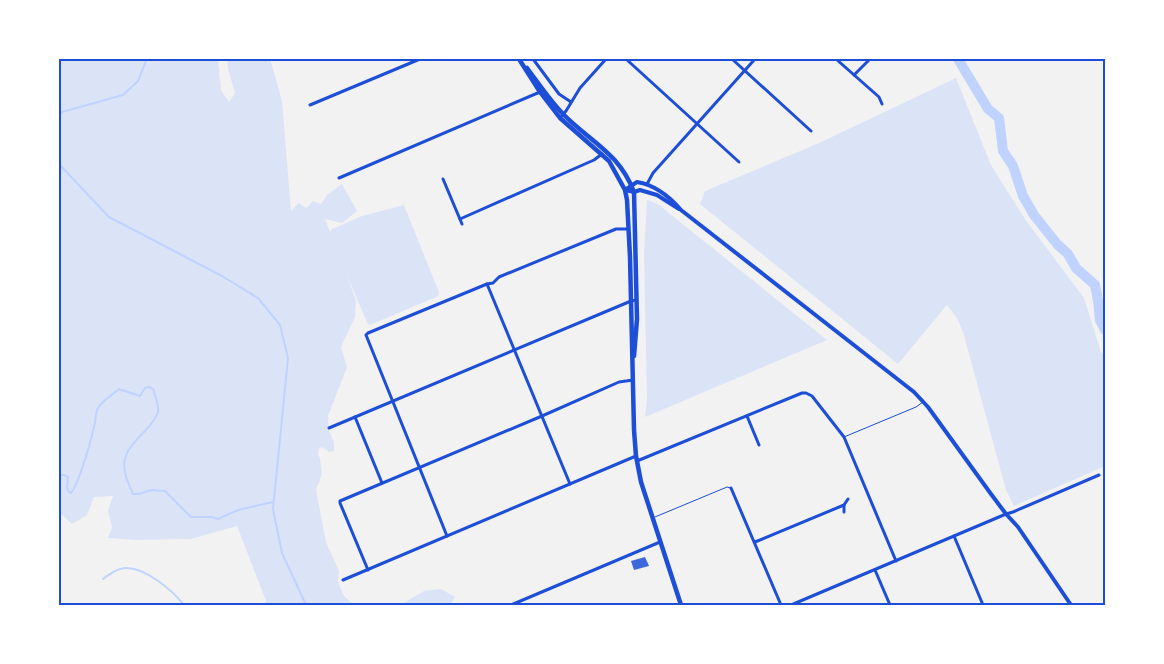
<svg xmlns="http://www.w3.org/2000/svg" width="1164" height="664" viewBox="0 0 1164 664" font-family="'IBM Plex Sans',sans-serif">
  <rect width="100%" height="100%" fill="#f2f2f2"/>
  <g fill="#dbe4f7">
    <path d="M59,59H218L221,90L229,102L235,93L228,69L227,59H270L282,101L291,211L299,203L306,208L313,201L321,204L327,195L342,184L357,211L342,223L325,219L330,232L332,229L362,216L404,205L439,292V295L434,298L370,325L367,322L347,276L356,301L355,317L341,347L347,367L328,416L329,431L334,442V451L329,452L322,447L319,449L318,455L320,458L322,474L316,490L326,542L339,571L338,582L344,596L354,605H263L266,601L237,526L191,539L137,540L108,538L112,527L108,511L113,496L94,497L87,515L72,524L59,512Z"/>
    <path d="M956,78L991,165L1025,219L1084,298L1101,352L1105,357V466L1014,506L1006,490L963,332L957,318L947,305L898,364L700,204L705,191L817,144Z"/>
    <path d="M647,200L651,201L659,205L827,340L645,417L647,400L644,253Z"/>
    <path d="M441,589L455,597L450,605H400L424,591Z"/>
  </g>
  <g fill="none" stroke-linecap="round" stroke-linejoin="round">
    <g stroke="#bfd3fe" stroke-width="2">
      <path d="M59,117L62,112L123,95L138,81L146,61L145,59"/>
      <path d="M59,164L109,217L222,276L258,298L280,325L288,358L273,509L282,553L306,605"/>
      <path d="M59,475H64L68,477L67,488L69,492L71,493C79,484 91,440 94,427C96,421 95,413 98,408C103,400 112,395 119,389L140,396L145,388L149,387L153,389C155,395 159,405 158,412C156,418 149,427 145,431C121,455 119,463 133,494H139L151,490L165,491L191,517H212L218,519L238,510L273,502"/>
      <path d="M103,579C110,574 116,569 125,568C145,567 172,590 184,605"/>
    </g>
    <path stroke="#bfd3fe" stroke-width="10" d="M958,59L988,109L999,118L1003,151L1013,166L1023,196L1034,215L1057,244L1068,254L1076,268L1095,285L1098,301L1100,320L1105,330"/>
  </g>
  <path fill="#3d67dc" d="M645,557L649,566L634,570L631,561Z"/>
  <g fill="none" stroke-linecap="round" stroke-linejoin="round">
    <g stroke="#1d4ed8" stroke-width="1">
      <path d="M844,437L916,407L923,402"/>
      <path d="M655,517L727,487L730,488"/>
    </g>
    <g stroke="#1d4ed8" stroke-width="3">
      <path d="M533,59L559,94L571,102"/>
      <path d="M626,59L739,162"/>
      <path d="M732,59L811,131"/>
      <path d="M836,59L879,97L882,104"/>
      <path d="M854,75L870,59"/>
      <path d="M310,105L420,59"/>
      <path d="M560,118L566,111L580,88L606,59"/>
      <path d="M339,178L540,92"/>
      <path d="M443,179L462,224"/>
      <path d="M647,184L653,173L755,59"/>
      <path d="M460,219L594,160L602,154"/>
      <path d="M487,284L570,484"/>
      <path d="M747,416L759,445"/>
      <path d="M355,417L382,483"/>
      <path d="M329,428L631,301L636,300"/>
      <path d="M637,461L802,393H806L812,396L844,437L896,561"/>
      <path d="M731,488L781,605"/>
      <path d="M844,512V505L848,499"/>
      <path d="M447,536L366,335L368,333L487,284L493,283L499,277L616,229H628"/>
      <path d="M954,536L983,605"/>
      <path d="M755,542L844,505"/>
      <path d="M368,570L340,503V501L542,416L619,382L633,380"/>
      <path d="M875,570L890,605"/>
      <path d="M343,580L636,456"/>
      <path d="M511,605L660,542"/>
      <path d="M791,605L1006,514L1013,512L1099,475"/>
    </g>
    <g stroke="#1d4ed8" stroke-width="4">
      <path d="M625,190L637,182C655,185 669,196 681,210L914,392L928,407L991,494L1006,514L1018,527L1071,605"/>
      <path d="M625,190L634,192L640,190L657,195L679,209"/>
    </g>
    <g stroke="#1d4ed8" stroke-width="4.5">
      <path d="M519,59L540,92L560,118L609,161L625,190L627,200L630,257L634,430L636,456L641,482L681,605"/>
      <path d="M527,68C539,84 550,101 564,115C591,142 619,153 634,192L637,319L634,356"/>
    </g>
  </g>
  <rect width="1164" height="664" fill="none" stroke="#ffffff" stroke-width="120"/>
  <rect x="60" y="60" width="1044" height="544" fill="none" stroke="#1d4ed8" stroke-width="2"/>
</svg>
